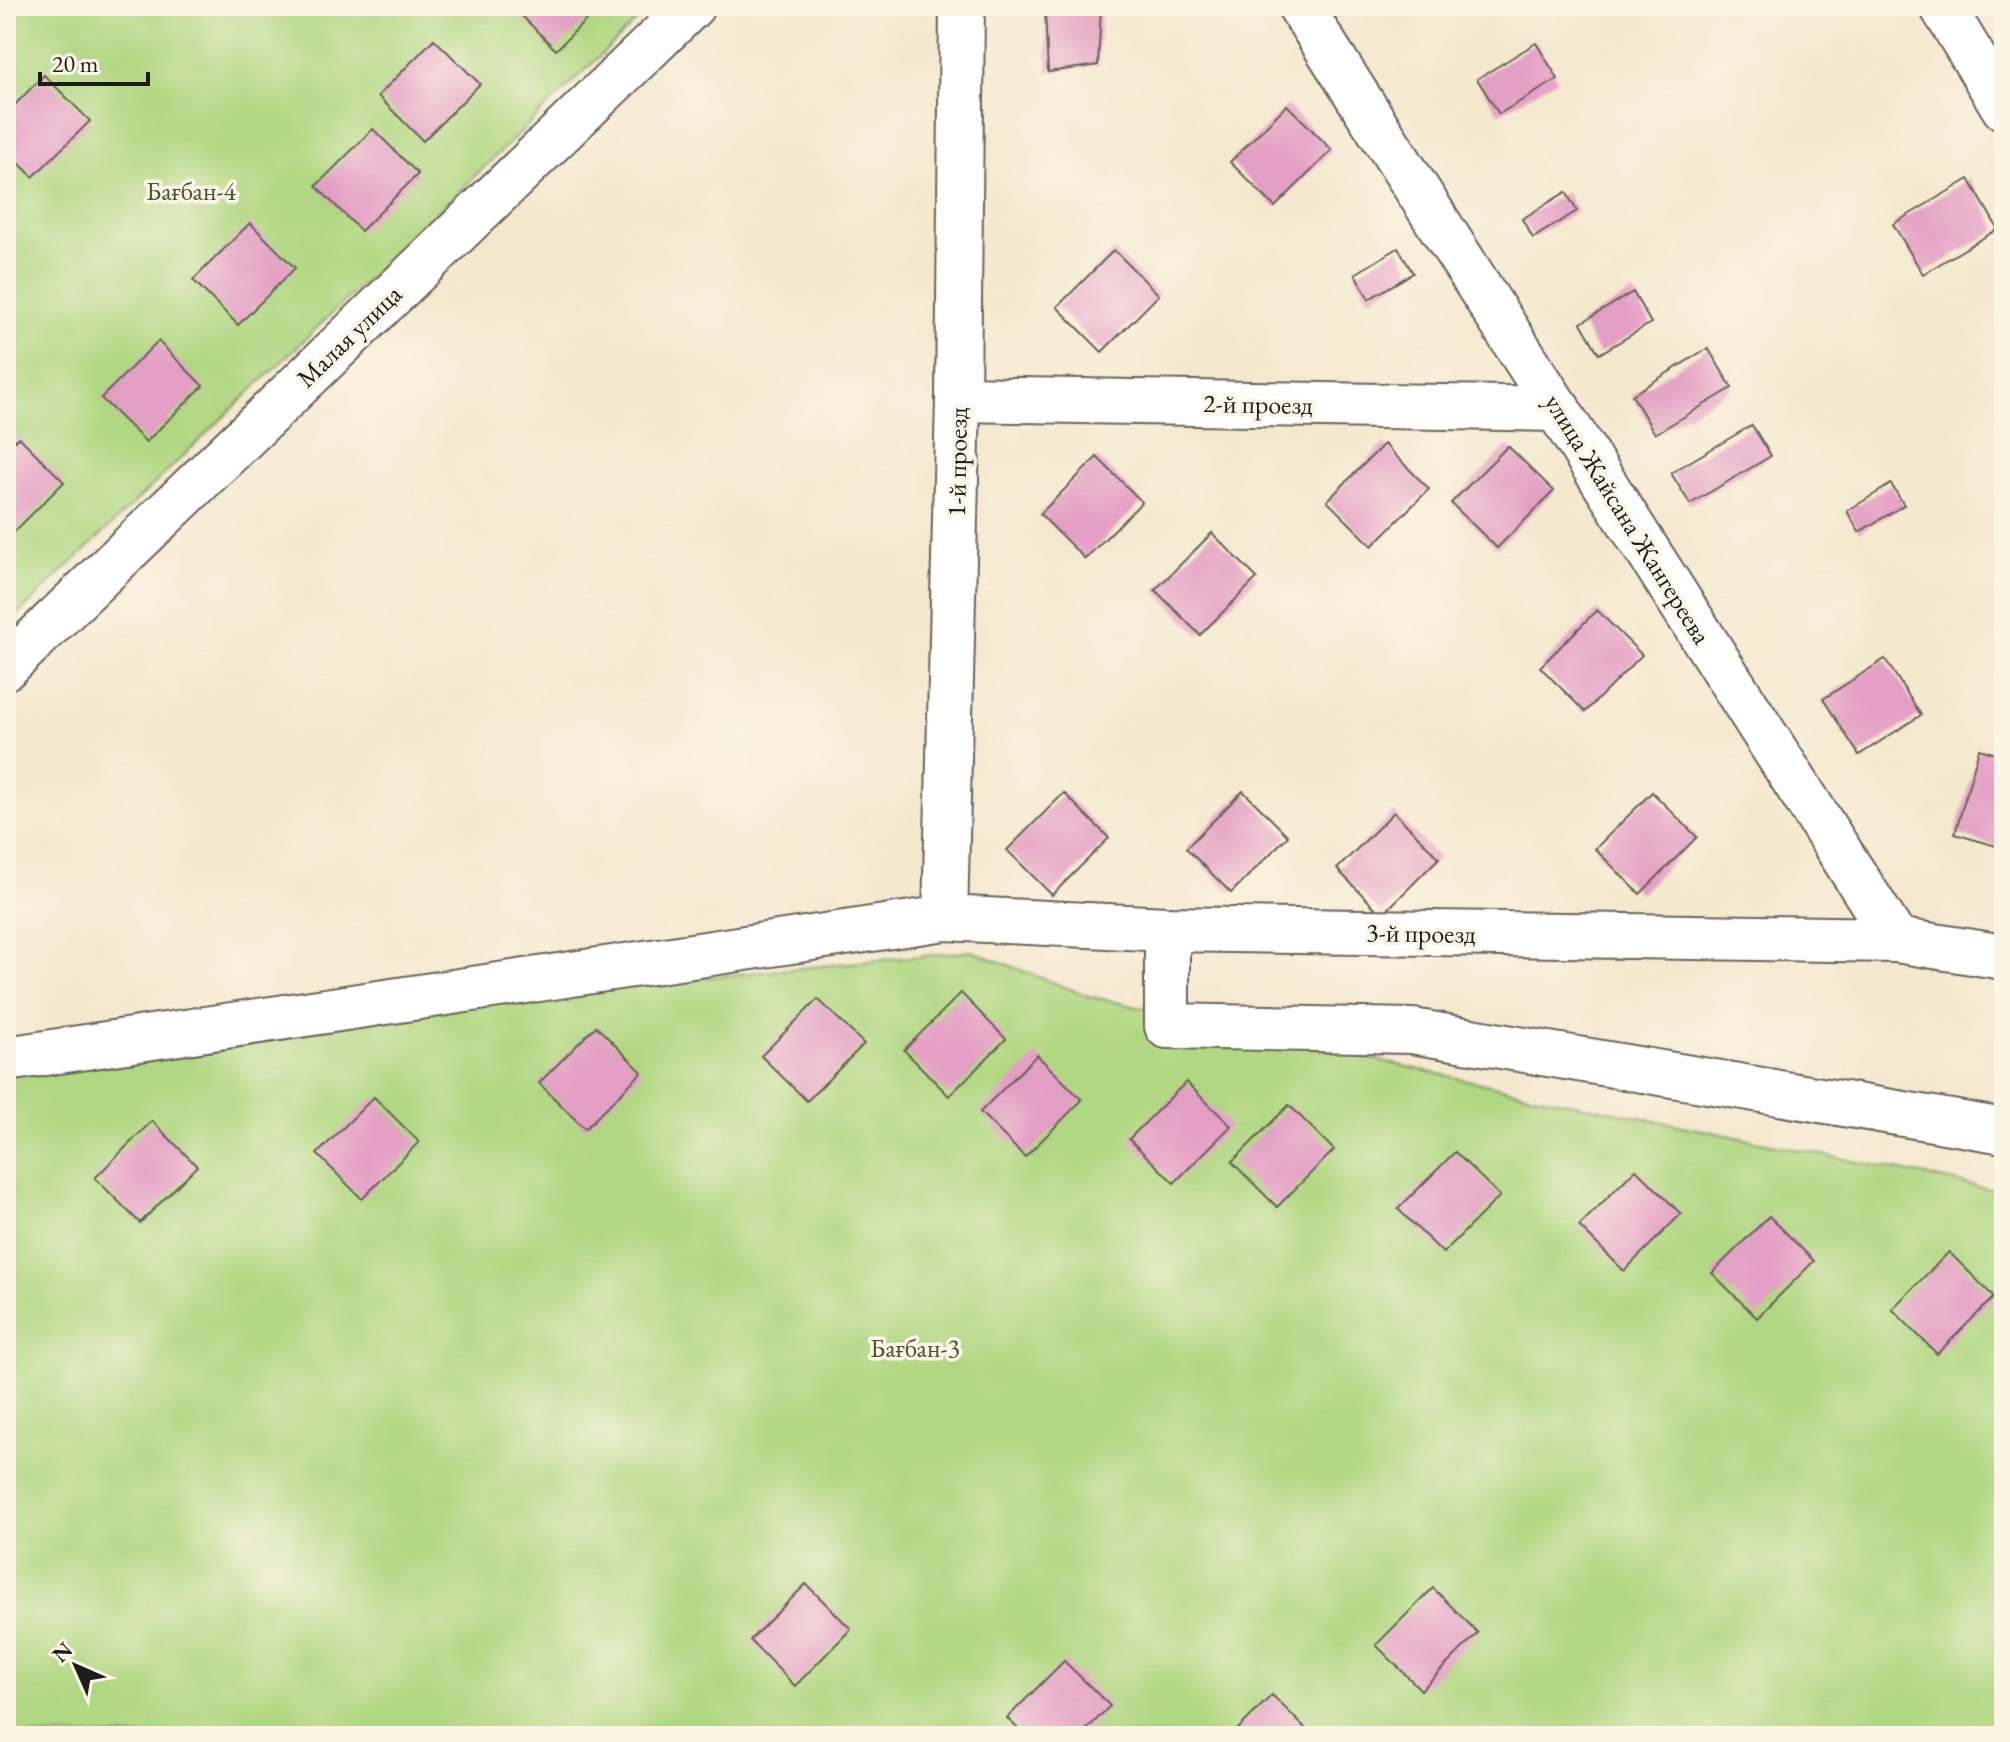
<svg xmlns="http://www.w3.org/2000/svg" width="2010" height="1742" viewBox="0 0 2010 1742" font-family="'EB Garamond',serif">
  <rect width="100%" height="100%" fill="#fcf5e5"/>
  <filter id="ink" filterUnits="userSpaceOnUse"><feTurbulence type="fractalNoise" baseFrequency=".0125" numOctaves="2"/><feDisplacementMap in="SourceGraphic" scale="16" xChannelSelector="R" yChannelSelector="G"/><feConvolveMatrix kernelMatrix="1 2 1 2 8 2 1 2 1" color-interpolation-filters="sRGB"/></filter>
  <filter id="wash" filterUnits="userSpaceOnUse"><feTurbulence type="fractalNoise" baseFrequency=".006" numOctaves="4" result="noise"/><feDisplacementMap in="SourceGraphic" scale="32" xChannelSelector="R" yChannelSelector="G"/><feGaussianBlur stdDeviation="1.8" result="paint"/><feColorMatrix in="noise" values="0 0 0 0 0 0 0 0 0 0 0 0 0 0 0 0 0 1.4 0 .05"/><feComposite in="paint" operator="in"/></filter>
  <g filter="url(#wash)">
    <rect width="100%" height="100%" fill="#f4e8ce"/>
    <g fill="#b0d781" stroke="#667a4e" stroke-width="2">
      <path d="M6,6H652L6,626Z"/>
      <path d="M972,951L1088,996L1557,1100L2004,1192V1736H6V1059L71,1040Z"/>
    </g>
    <g id="blocks">
      <g fill="#e39ec3">
        <path d="M512,6H600L556,50Z"/>
        <path d="M1080,6H1101L1098,65L1048,72L1045,10Z"/>
        <path d="M434,39L480,84L423,141L378,96Z"/>
        <path d="M1536,43L1558,79L1499,114L1477,79Z"/>
        <path d="M44,75L90,121L33,177L6,150V114Z"/>
        <path d="M1287,105L1332,150L1275,207L1230,162Z"/>
        <path d="M373,129L418,174L361,231L316,186Z"/>
        <path d="M1969,179L1998,229L1923,274L1893,224Z"/>
        <path d="M1566,192L1577,211L1533,238L1522,219Z"/>
        <path d="M250,223L295,268L238,325L193,280Z"/>
        <path d="M1398,248L1413,273L1369,299L1355,274Z"/>
        <path d="M1114,250L1159,295L1102,352L1057,307Z"/>
        <path d="M1633,292L1651,323L1599,354L1581,323Z"/>
        <path d="M158,341L203,386L146,442L101,398Z"/>
        <path d="M1708,348L1732,388L1655,434L1632,395Z"/>
        <path d="M1752,425L1771,456L1690,504L1671,473Z"/>
        <path d="M19,437L64,482L6,540V449Z"/>
        <path d="M1384,444L1429,489L1372,546L1327,501Z"/>
        <path d="M1508,446L1554,491L1497,548L1451,503Z"/>
        <path d="M1097,457L1142,502L1085,559L1040,514Z"/>
        <path d="M1891,484L1904,505L1859,532L1847,511Z"/>
        <path d="M1212,533L1257,578L1200,635L1155,590Z"/>
        <path d="M1597,610L1642,655L1585,712L1540,667Z"/>
        <path d="M1885,659L1921,715L1859,755L1823,699Z"/>
        <path d="M1979,749L2004,756L2003,848L1955,834Z"/>
        <path d="M1243,791L1288,836L1231,893L1186,848Z"/>
        <path d="M1652,792L1697,837L1640,894L1595,849Z"/>
        <path d="M1064,793L1109,838L1052,895L1007,850Z"/>
        <path d="M1394,812L1439,858L1382,915L1337,869Z"/>
        <path d="M961,993L1006,1039L949,1096L904,1050Z"/>
        <path d="M818,999L864,1044L807,1101L761,1056Z"/>
        <path d="M596,1026L642,1072L585,1129L539,1083Z"/>
        <path d="M1037,1055L1082,1100L1025,1157L980,1112Z"/>
        <path d="M1186,1082L1231,1126L1174,1183L1129,1139Z"/>
        <path d="M374,1097L419,1142L362,1199L317,1154Z"/>
        <path d="M1289,1105L1334,1150L1277,1207L1232,1162Z"/>
        <path d="M152,1121L197,1166L140,1223L95,1178Z"/>
        <path d="M1455,1152L1500,1196L1443,1253L1398,1209Z"/>
        <path d="M1636,1169L1681,1214L1624,1271L1579,1226Z"/>
        <path d="M1769,1216L1814,1261L1757,1318L1712,1273Z"/>
        <path d="M1949,1252L1994,1297L1937,1354L1892,1309Z"/>
        <path d="M806,1584L851,1629L795,1686L750,1640Z"/>
        <path d="M1433,1588L1478,1633L1421,1690L1376,1645Z"/>
        <path d="M1064,1661L1110,1706L1080,1736H1025L1007,1718Z"/>
        <path d="M1272,1695L1313,1736H1231Z"/>
      </g>
    </g>
  </g>
  <g filter="url(#ink)">
    <use href="#blocks" fill-opacity="0" stroke="#68635a" stroke-width="2"/>
    <g fill="none" stroke-linecap="round" stroke-linejoin="round">
      <defs>
        <g id="minor">
          <path d="M1300,6L1896,940L2004,957"/>
          <path d="M1942,6L2004,108"/>
          <path d="M958,399L1558,409"/>
          <path d="M6,667L692,6"/>
          <path d="M945,918L958,399L962,6"/>
          <path d="M1167,929V1026L1412,1031L2004,1131"/>
          <path d="M6,1059L945,918L1167,929L1896,940"/>
        </g>
      </defs>
      <use href="#minor" stroke="#68635a" stroke-width="48"/>
      <use href="#minor" stroke="#fff" stroke-width="44"/>
    </g>
  </g>
  <g text-anchor="middle" dominant-baseline="central" stroke-width="7" stroke-linejoin="round" paint-order="stroke">
    <g font-size="26" fill="#48543a" stroke="#fcf5e5">
      <text x="191" y="191">Бағбан-4</text>
      <text x="915" y="1348">Бағбан-3</text>
    </g>
    <g font-size="26" fill="#1c1c1c" stroke="#fcf5e5">
      <text transform="translate(349 336) rotate(-44)">Малая улица</text>
      <text transform="translate(1258 404) rotate(1)">2-й проезд</text>
      <text transform="translate(957 462) rotate(-89)">1-й проезд</text>
      <text transform="translate(1628 519) rotate(58)">улица Жайсана Жангереева</text>
      <text transform="translate(1421 933) rotate(1)">3-й проезд</text>
    </g>
  </g>
  <rect width="2010" height="1742" fill="none" stroke="#fcf5e5" stroke-width="32"/>
  <g transform="translate(76 1666) rotate(315)" stroke="#fcf5e5" stroke-width="6" paint-order="stroke">
  <path d="M0-6L14 30L0 20L-14 30Z" fill="#1c1c1c"/>
  <text y="-12" font-size="22" font-weight="bold" text-anchor="middle" fill="#1c1c1c">N</text>
  </g>
  <path d="M40 72v12h108v-12" fill="none" stroke="#1c1c1c" stroke-width="4"/>
  <text x="52" y="72" font-size="24" fill="#1c1c1c" stroke="#fcf5e5" stroke-width="6" paint-order="stroke">20 m</text>
</svg>
